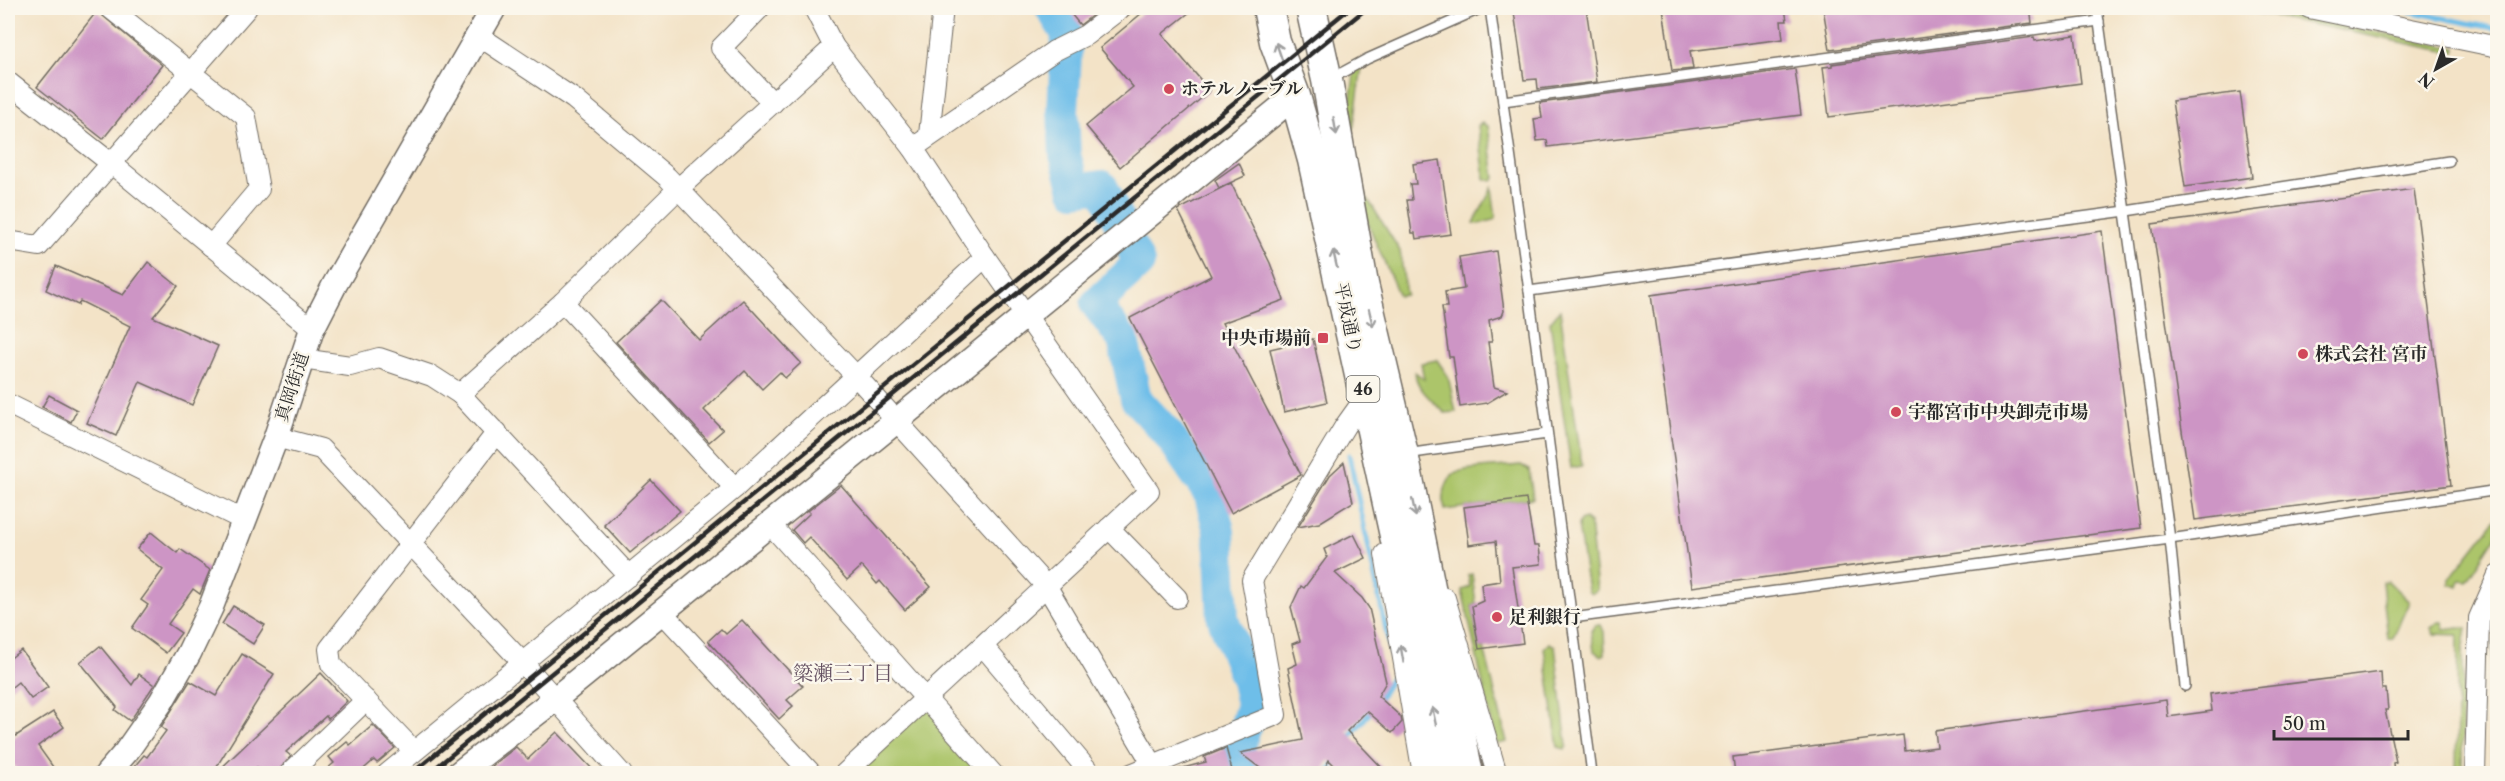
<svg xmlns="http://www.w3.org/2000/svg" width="2505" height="781" viewBox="0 0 2505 781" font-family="'Libre Caslon Text','Noto Serif JP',serif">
  <rect width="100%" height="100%" fill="#fbf7ec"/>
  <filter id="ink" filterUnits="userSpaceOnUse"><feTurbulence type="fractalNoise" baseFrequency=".0167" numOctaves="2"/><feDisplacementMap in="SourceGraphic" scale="12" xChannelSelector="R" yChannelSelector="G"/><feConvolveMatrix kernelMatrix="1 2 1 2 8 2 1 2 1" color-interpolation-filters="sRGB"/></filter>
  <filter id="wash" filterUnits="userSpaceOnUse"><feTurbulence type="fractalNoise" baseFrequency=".008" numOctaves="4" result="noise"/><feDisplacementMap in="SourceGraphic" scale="24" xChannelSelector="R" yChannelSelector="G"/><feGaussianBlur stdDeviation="1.35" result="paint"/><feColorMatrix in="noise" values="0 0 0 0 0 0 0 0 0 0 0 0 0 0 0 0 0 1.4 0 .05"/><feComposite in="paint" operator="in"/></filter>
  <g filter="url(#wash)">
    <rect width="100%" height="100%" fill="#f3e3c7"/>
    <g fill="#acc56b" stroke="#6c784b" stroke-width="1.5">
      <path d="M2232,8H2257L2456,48L2455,53Z"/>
      <path d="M1362,66L1348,167L1400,251L1406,295L1399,296L1342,163L1355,67Z"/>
      <path d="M1482,123L1488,126L1495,178L1492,181L1485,179L1478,126Z"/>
      <path d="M1492,188L1496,219L1479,224L1474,223Z"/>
      <path d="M1560,310L1582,466L1571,468L1550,322Z"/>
      <path d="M1437,360L1448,376L1456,412L1445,413C1433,401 1415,388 1415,372L1424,379L1421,363Z"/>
      <path d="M1521,465L1529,470L1533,498L1445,510C1442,497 1444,478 1458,472C1472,467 1504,467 1521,465Z"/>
      <path d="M2497,518V534L2467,581L2460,580L2458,587L2450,584V578Z"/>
      <path d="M1585,519L1590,523L1597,590L1591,594L1588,591L1578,525L1580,521Z"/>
      <path d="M1472,574L1476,604L1472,606L1479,648H1484L1507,742L1497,744L1494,734L1462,590L1470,587L1468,575Z"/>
      <path d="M2388,581L2409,602L2393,638L2388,639L2382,582Z"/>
      <path d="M2439,622H2443L2445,630L2467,627L2463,652L2462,773H2456L2458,635L2434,634L2431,628Z"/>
      <path d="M1595,625H1601L1604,632L1605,654L1601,656L1594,651L1591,631Z"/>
      <path d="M1549,643L1555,646L1567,746L1565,749L1558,747L1544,648Z"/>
      <path d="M920,709L930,710L986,774H849Z"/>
    </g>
    <path fill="#6ebee9" stroke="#4c748a" stroke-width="1.5" d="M2497,626L2498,773L2492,774L2493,651Z"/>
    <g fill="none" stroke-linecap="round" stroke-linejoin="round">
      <g stroke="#6ebee9" stroke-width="5">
        <path d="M2393,8L2498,29"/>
        <path d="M1348,738L1373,709L1395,672L1349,455"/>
        <path d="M1328,774L1336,759"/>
      </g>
      <path stroke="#6ebee9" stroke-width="32" d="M1051,8L1067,34L1063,110L1065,155L1075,190L1102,186L1139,263L1096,304L1123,340L1136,399L1168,434L1210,495L1219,531L1223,619L1247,681L1252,704L1238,753L1245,768L1251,774"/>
    </g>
    <g id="blocks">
      <g fill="#cd95c5">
        <path d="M1066,8H1102L1080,25Z"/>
        <path d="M1148,8H1195L1162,34L1210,91L1120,167L1086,126L1133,87L1100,48Z"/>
        <path d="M1545,8H1586L1597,82L1538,89L1537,79L1524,80L1514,12Z"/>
        <path d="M1663,8H1785L1787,21H1781L1783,39L1690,51L1693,69L1672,71Z"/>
        <path d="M1823,8H2030L2032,23L1830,50Z"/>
        <path d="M97,11L162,65L103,139L37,87Z"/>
        <path d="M2075,35L2081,83L1829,117L1823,67L1832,66V64L2034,37L2035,41Z"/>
        <path d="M1795,69L1801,115L1548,147L1547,140L1537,141L1534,119L1542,118L1540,103Z"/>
        <path d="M2240,92L2252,177L2185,187L2172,101Z"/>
        <path d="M1440,160L1451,234L1416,239L1415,233H1412L1407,200H1412L1410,184H1416L1413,164Z"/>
        <path d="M1239,163L1245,176L1219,188L1215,180Z"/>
        <path d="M1231,183L1270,263L1284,300L1222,323L1301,475L1231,513L1130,318L1211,276L1178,210Z"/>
        <path d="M2414,189L2451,485L2195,520L2152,224Z"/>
        <path d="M2102,231L2141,528L1692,587L1651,295Z"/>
        <path d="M1496,251L1504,311L1502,316L1489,320L1492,342H1488L1494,387L1507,391L1487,403L1460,407L1453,357H1449L1442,307H1447L1445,292L1464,289L1459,257Z"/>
        <path d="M148,262L178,286L153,317L218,346L192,405L140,382L116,436L87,423L130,326L80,301L78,305L46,290L56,266L123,295Z"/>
        <path d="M661,300L699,340L743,300L801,363L785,378L780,372L762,389L745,371L704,410L723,430L709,442L616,342Z"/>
        <path d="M1313,339L1327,402L1284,412L1270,349Z"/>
        <path d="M49,395L77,410L71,422L42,407Z"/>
        <path d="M1344,462L1353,502L1319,523L1298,527L1330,475Z"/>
        <path d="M651,480L680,511L630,553L604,525Z"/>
        <path d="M841,485L931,587L905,610L880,581L877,584L862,566L847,580L809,537L803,543L792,530L810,513L808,511Z"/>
        <path d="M1526,499L1534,546H1539L1541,564L1512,567L1523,643L1479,649L1472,606L1483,601L1481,584L1500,581L1496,541L1469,545L1464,507Z"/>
        <path d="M151,532L177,553L180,549L210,570L200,594L193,589L168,624L181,633L166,653L132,628L148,605L141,600L163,570L137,549Z"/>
        <path d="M1354,534L1366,558L1335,573L1362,598L1369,608L1386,682L1378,696L1401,717L1402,722L1392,733L1367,711L1347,731L1388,774H1343L1329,760L1322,774H1268L1240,753L1303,740L1288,668L1297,664L1292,644L1300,641L1291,607L1301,586L1304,588L1327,557L1324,549Z"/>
        <path d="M233,606L265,625L253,644L222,624Z"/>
        <path d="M742,620L803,686L787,700L793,706L779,719L708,641L721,629L726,634Z"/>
        <path d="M100,646L132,685L139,674L154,685L130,721L115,710L117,707L80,662Z"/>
        <path d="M21,650L48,687L31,699L18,682L8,690V660Z"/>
        <path d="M242,654L274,674L212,774H128L144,755L147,757L166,731L161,727L190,681L216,696Z"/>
        <path d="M2381,672L2382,689H2386L2388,710H2385L2396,762L2393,763L2394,774H1735L1733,757L1903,735L1905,751L1937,747L1935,731L2166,700L2168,717L2212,711L2210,694Z"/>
        <path d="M321,673L347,701L328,719L326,716L286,752L291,756L276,774H266L257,767L251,774H215Z"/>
        <path d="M53,712L64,727L38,746L58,774H19L8,756V741Z"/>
        <path d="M373,725L395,748L377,763L374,760L358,774H321L334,763L329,757L347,742L350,745Z"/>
        <path d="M557,732L597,774H499L492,766L516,747L528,759Z"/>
        <path d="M1226,748L1233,774H1179V769L1206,762L1204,757Z"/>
      </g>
    </g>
  </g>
  <g filter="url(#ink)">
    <use href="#blocks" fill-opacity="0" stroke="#716b62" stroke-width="1.5"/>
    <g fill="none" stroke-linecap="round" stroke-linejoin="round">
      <defs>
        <g id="service">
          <path d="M1490,8L1529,291L1592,774"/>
          <path d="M2097,8L2170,539L2185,686"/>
          <path d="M1332,78L1367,59L1482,8"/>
          <path d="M1503,101L2099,21"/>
          <path d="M1529,291L2126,211L2449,161"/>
          <path d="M1406,454L1547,434"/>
          <path d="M1572,618L2170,539L2492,491"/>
        </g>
        <g id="minor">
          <path d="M110,8L246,117L259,189L211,246"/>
          <path d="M760,8L721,48L773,103"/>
          <path d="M814,8L834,47L913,148L985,257L1149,491L844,774"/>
          <path d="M2309,8L2498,47"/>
          <path d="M479,36L574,99L667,177L856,376L1047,587L1153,765L1155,774"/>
          <path d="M8,82L112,164L312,329"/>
          <path d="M929,135L943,8"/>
          <path d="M913,148L1054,51L1086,35L1121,8"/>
          <path d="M8,241L39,246L247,8"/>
          <path d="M563,302L735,488"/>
          <path d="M302,359L350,366L379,358L432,376L460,394"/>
          <path d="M8,404L243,520"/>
          <path d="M276,437L321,449L523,663L622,774"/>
          <path d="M770,524L993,774"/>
          <path d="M1109,528L1177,598"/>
          <path d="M1385,554L1423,774"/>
          <path d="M629,576L460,394L563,302L678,189L834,47"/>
          <path d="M1445,598L1497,774"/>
          <path d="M662,612L812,774"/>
          <path d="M983,646L1091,774"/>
          <path d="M414,751L331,664L329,649L497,432"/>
          <path d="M289,774L366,700"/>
          <path d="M387,774L735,488L985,257"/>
          <path d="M1131,774L1276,715L1252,580L1345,426L1365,398"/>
          <path d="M2475,774L2479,618L2498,575"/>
        </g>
        <g id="tertiary">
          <path d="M107,774L126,752L161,702L189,653L211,607L276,437L312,329L335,284L494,8"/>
          <path d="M458,774L555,699L1295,96"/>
        </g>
        <g id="primary">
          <path d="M1268,8L1275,42L1295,96L1313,160L1447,774"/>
          <path d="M1311,8L1327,80L1363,284L1403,454L1468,774"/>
        </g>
      </defs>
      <use href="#service" stroke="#716b62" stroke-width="12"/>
      <use href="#minor" stroke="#716b62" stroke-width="22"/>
      <use href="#tertiary" stroke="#716b62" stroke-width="27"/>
      <use href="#primary" stroke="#716b62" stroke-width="33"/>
      <use href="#service" stroke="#fff" stroke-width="9"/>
      <use href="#minor" stroke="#fff" stroke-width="20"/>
      <use href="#tertiary" stroke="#fff" stroke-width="24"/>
      <use href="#primary" stroke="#fff" stroke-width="30"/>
      <g stroke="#2b2b2b" stroke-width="4.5">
        <path d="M411,774L1350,8"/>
        <path d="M428,774L1367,8"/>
      </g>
    </g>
    <defs><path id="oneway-shaft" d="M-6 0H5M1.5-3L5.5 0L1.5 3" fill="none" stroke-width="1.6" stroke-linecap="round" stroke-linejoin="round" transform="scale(1.5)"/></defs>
    <g stroke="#a0a0a0">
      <use href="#oneway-shaft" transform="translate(1279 51) rotate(-109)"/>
      <use href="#oneway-shaft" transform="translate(1335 126) rotate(80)"/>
      <use href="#oneway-shaft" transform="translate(1335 259) rotate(-103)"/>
      <use href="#oneway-shaft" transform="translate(1371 318) rotate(77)"/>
      <use href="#oneway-shaft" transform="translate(1414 508) rotate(78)"/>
      <use href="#oneway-shaft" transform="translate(1402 654) rotate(-100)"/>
      <use href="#oneway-shaft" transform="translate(1434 716) rotate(-102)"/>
    </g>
  </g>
  <g fill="#d1495b" stroke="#fbf7ec" stroke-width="2">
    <circle cx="1169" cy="89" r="6"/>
    <rect x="1317" y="332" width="12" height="12" rx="3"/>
    <circle cx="2303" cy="354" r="6"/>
    <circle cx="1896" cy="412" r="6"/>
    <circle cx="1497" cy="617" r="6"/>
  </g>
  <g text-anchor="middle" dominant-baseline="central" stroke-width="5" stroke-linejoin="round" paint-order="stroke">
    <rect fill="#fbf7ec" stroke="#696865" stroke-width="1.5" x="1346.5" y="376" width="33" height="26" rx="4.5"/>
    <g font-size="16" font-weight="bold" fill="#2b2b2b">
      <text x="1363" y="389">46</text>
    </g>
    <g font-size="18" font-weight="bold" fill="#2b2b2b" stroke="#fbf7ec" text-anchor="start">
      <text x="1181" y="89">ホテルノーブル</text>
      <text x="1311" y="338" text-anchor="end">中央市場前</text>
      <text x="2315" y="354">株式会社 宮市</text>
      <text x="1908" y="412">宇都宮市中央卸売市場</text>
      <text x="1509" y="617">足利銀行</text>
    </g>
    <g font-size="18" fill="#2b2b2b" stroke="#fbf7ec">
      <text transform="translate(1348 318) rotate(78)">平成通り</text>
      <text transform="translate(292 387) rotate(-72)">真岡街道</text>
    </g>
    <g font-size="20" fill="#645061" stroke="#fbf7ec">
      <text x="843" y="673">簗瀬三丁目</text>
    </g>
  </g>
  <rect width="2505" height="781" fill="none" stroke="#fbf7ec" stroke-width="30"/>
  <g transform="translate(2436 69) rotate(220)" stroke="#fbf7ec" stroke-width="4.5" paint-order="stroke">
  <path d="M0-4.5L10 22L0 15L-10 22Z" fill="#2b2b2b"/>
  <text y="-9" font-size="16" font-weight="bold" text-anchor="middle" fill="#2b2b2b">N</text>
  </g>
  <path d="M2274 730v9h134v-9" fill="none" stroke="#2b2b2b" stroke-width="3"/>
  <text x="2283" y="730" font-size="18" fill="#2b2b2b" stroke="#fbf7ec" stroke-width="4.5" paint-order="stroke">50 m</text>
</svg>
